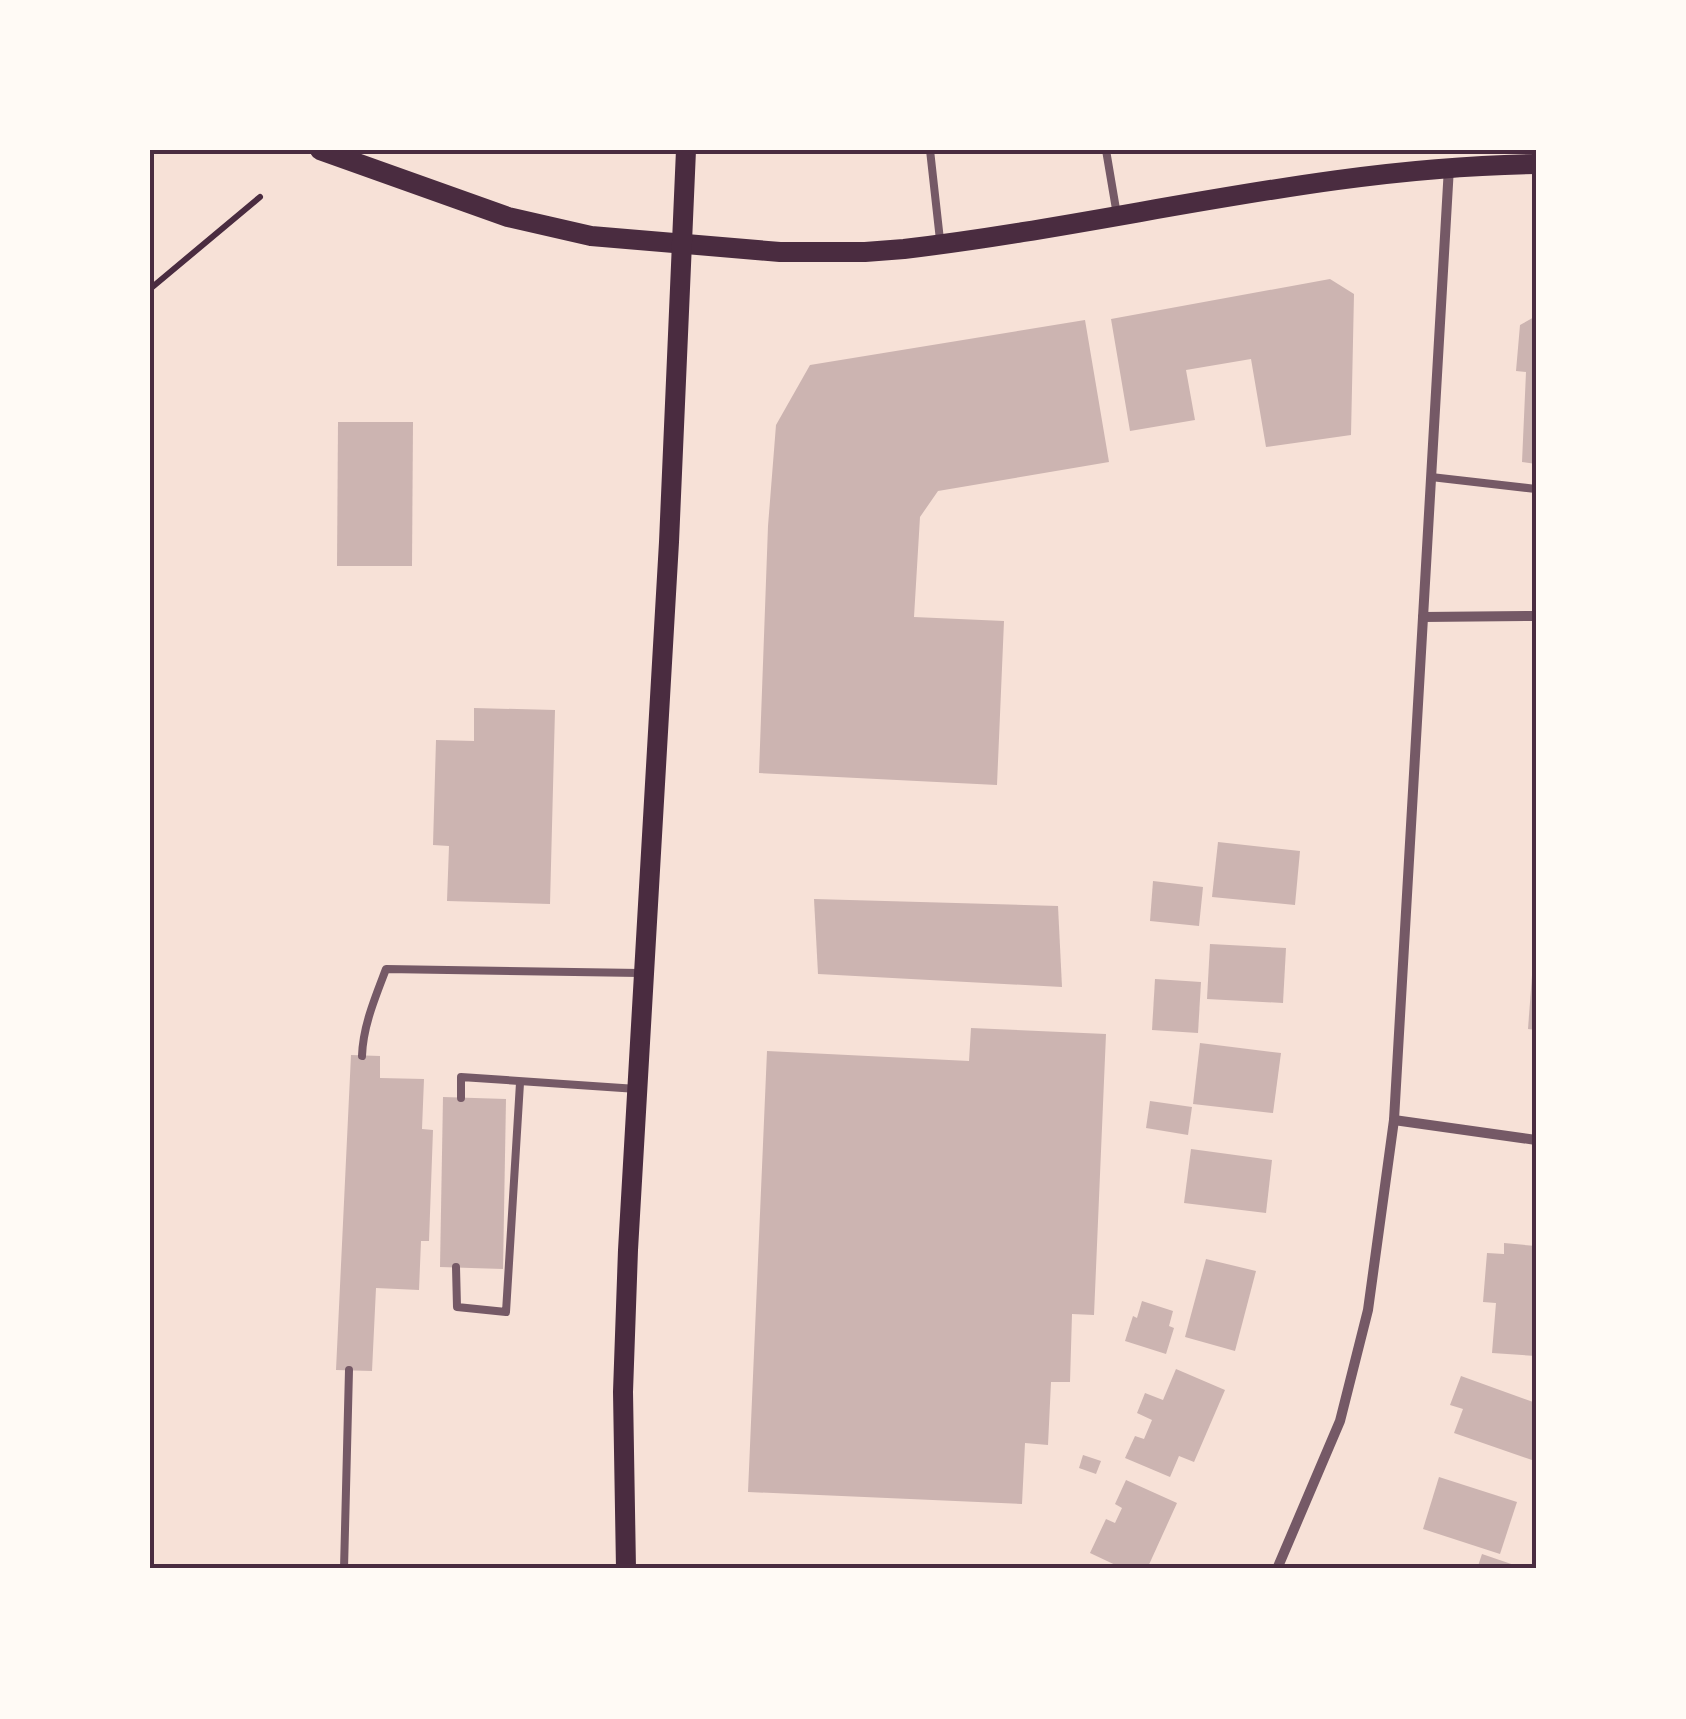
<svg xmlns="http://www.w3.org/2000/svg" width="1686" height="1719" viewBox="0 0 1686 1719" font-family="'Alegreya Sans',sans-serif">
  <rect width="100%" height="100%" fill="#f7e1d7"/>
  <g fill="#ccb4b1">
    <path d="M1330,279L1354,294L1351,435L1266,447L1251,359L1186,370L1195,420L1130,431L1111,319Z"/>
    <path d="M1536,316V464L1522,462L1526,372L1516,371L1520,325Z"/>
    <path d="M1085,320L1109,462L938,491L920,517L914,617L1004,621L997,785L759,773L768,526L776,425L810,365Z"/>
    <path d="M338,422H413L412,566H337Z"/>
    <path d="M474,708L555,710L550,904L447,901L449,846L433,845L436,740L474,741Z"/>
    <path d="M1218,842L1300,851L1295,905L1212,897Z"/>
    <path d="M1153,881L1203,887L1199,926L1150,921Z"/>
    <path d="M814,899L1058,906L1062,987L818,974Z"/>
    <path d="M1210,944L1286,948L1283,1003L1207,999Z"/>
    <path d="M1533,962H1536V1030L1528,1029Z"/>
    <path d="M1155,979L1201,982L1198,1033L1152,1030Z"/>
    <path d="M971,1028L1106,1034L1094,1315L1072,1314L1070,1382H1051L1048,1445L1025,1443L1022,1504L748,1492L767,1051L969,1061Z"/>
    <path d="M1200,1043L1281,1053L1273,1113L1193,1104Z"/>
    <path d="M351,1055L380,1056V1078L424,1079L422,1129L433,1130L429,1241H421L419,1290L376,1288L372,1371L336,1370Z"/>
    <path d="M443,1097L506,1099L503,1269L440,1267Z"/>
    <path d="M1150,1101L1192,1107L1188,1135L1146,1128Z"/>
    <path d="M1191,1149L1272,1160L1266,1213L1184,1203Z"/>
    <path d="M1504,1243L1536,1246V1356L1492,1353L1496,1303L1483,1302L1487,1253L1504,1254Z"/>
    <path d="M1206,1259L1256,1271L1235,1351L1185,1337Z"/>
    <path d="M1142,1301L1173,1311L1169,1326L1174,1328L1166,1354L1125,1341L1133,1316L1137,1318Z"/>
    <path d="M1176,1369L1225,1390L1194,1462L1179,1456L1170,1477L1125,1458L1135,1436L1144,1439L1152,1420L1137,1413L1145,1393L1163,1400Z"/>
    <path d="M1461,1376L1536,1403V1450L1532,1460L1454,1433L1463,1409L1450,1405Z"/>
    <path d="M1083,1455L1101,1461L1096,1474L1079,1468Z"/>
    <path d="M1439,1477L1517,1502L1500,1554L1423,1529Z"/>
    <path d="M1126,1480L1177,1503L1147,1569H1124L1090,1553L1106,1519L1115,1523L1122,1508L1115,1504Z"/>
    <path d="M1482,1554L1523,1568V1569H1477Z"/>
  </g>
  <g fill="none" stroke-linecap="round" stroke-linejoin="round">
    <path stroke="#4a2c40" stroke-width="6" d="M150,289L260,197"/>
    <g stroke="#755966" stroke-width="8">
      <path d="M930,150L940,240"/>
      <path d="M1106,150L1117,215"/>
      <path d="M1431,477L1536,489"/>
      <path d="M362,1056C363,1026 375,998 386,969L640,973"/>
      <path d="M461,1098V1077L637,1089"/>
      <path d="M456,1267L457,1307L506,1312L520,1083"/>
      <path d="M344,1569L349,1370"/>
    </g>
    <g stroke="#755966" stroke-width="10">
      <path d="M1423,617L1536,616"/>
      <path d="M1394,1120L1536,1140"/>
      <path d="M1277,1569L1340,1421L1368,1310L1394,1120L1449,167"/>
    </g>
    <g stroke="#4a2c40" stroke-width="20">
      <path d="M320,150L508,217L591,236L780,252H865L904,249C1116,224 1322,167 1536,164"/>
      <path d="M626,1569L623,1392L628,1250L669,542L686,150"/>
    </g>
  </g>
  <rect width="1686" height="1719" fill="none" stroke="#fffaf5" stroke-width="305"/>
  <rect x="152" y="152" width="1382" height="1414" fill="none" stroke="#4a2c40" stroke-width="4"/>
</svg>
